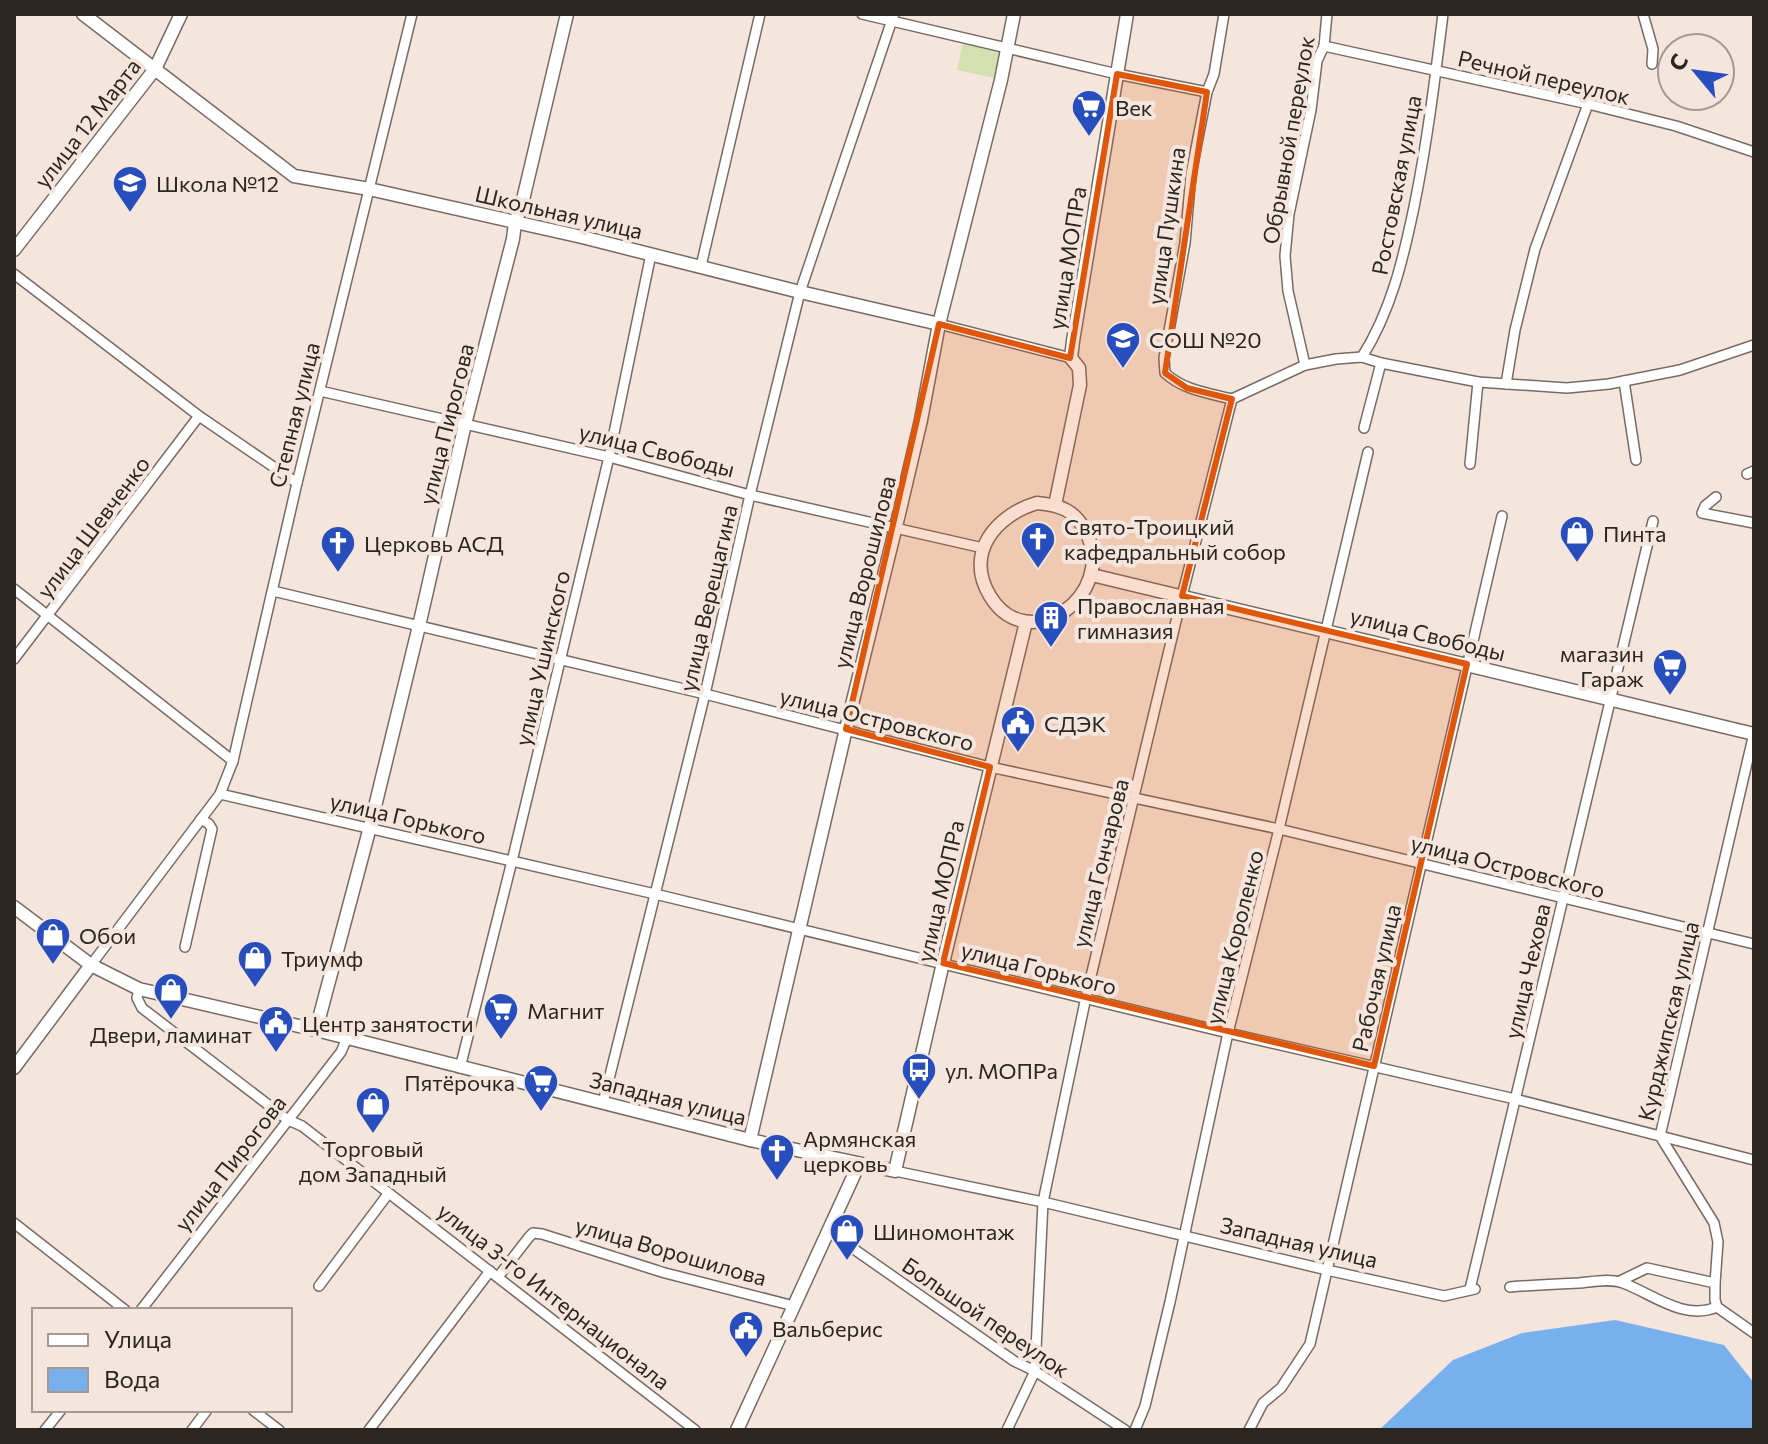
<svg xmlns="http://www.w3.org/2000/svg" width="1768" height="1444" viewBox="0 0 1768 1444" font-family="Commissioner,sans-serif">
  <rect width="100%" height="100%" fill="#f4e6dc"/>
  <path fill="#d4e0af" d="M963,43L1001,53L995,78L957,70Z"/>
  <path fill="#78b0ed" d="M1615,1320L1724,1345L1754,1383V1430H1379L1453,1360L1522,1333Z"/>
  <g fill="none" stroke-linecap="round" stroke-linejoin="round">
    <defs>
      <g id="street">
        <path d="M862,14L1117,74L1207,92"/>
        <path d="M1224,14L1214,74L1207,92L1191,174L1185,243L1164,358L1165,373C1183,390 1208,393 1232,399"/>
        <path d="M1643,14L1653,49L1652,64"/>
        <path d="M1324,46L1588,104L1676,126L1754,152"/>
        <path d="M701,266L760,14"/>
        <path d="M14,274L199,416L297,483"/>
        <path d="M939,324L1071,358"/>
        <path d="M1362,357C1391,311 1403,260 1414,207C1427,144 1435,79 1443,14"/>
        <path d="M1305,365L1288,291L1285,256L1289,214L1311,110L1317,61L1324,46L1327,14"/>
        <path d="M1624,381L1636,460"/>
        <path d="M1506,384L1515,330L1535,249L1588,104"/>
        <path d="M320,391L609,457L750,495L983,548"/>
        <path d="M1232,399L1305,365L1336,359L1362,357L1381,363L1478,382L1567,388L1609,384L1680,370L1754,345"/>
        <path d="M1364,428L1381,363"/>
        <path d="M1470,464L1478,382"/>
        <path d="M1747,474L1754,471"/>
        <path d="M1716,497L1705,506L1702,513L1754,523"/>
        <path d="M14,589L233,761"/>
        <path d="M273,591L705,694L990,767L1279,829L1754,944"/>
        <path d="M14,659L199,416"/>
        <path d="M1754,733L1660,1136L1714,1223L1718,1242L1715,1283V1300L1717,1307L1754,1333"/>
        <path d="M220,794L655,894L1228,1033L1515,1099L1754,1160"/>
        <path d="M185,947L212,829L209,824L201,819"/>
        <path d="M91,965L220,794L233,761L297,483L412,14"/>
        <path d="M139,989L137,998L142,1008L288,1120L302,1126L695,1430"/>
        <path d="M460,1068L512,861L609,457L651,254"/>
        <path d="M603,1103L705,694L750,495L800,292L894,14"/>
        <path d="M895,1171L1043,1202L1327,1270L1444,1296L1475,1289"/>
        <path d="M14,1223L125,1310"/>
        <path d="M828,1231L1014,1361L1035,1371L1125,1430"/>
        <path d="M498,1277L529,1237L533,1233L542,1234L665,1273L794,1306"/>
        <path d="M1620,1281L1647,1268L1715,1283"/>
        <path d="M319,1286L388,1194"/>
        <path d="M1510,1287C1533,1285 1556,1284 1579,1283C1592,1282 1610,1278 1623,1283C1653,1294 1683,1321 1717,1307"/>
        <path d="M1470,1289L1653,521"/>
        <path d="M141,1310L341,1052L347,1038"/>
        <path d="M253,1410L279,1430"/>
        <path d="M45,1430L61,1410"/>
        <path d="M192,1430L207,1410"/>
        <path d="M369,1430L490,1271"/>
        <path d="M1007,1430L1035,1371L1043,1202L1086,997L1182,596L1232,399"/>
        <path d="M1135,1430L1145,1406L1170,1302L1228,1033L1279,829L1368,452"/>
        <path d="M1249,1430L1263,1403L1281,1388L1310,1344L1502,516"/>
      </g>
      <g id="secondary">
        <path d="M83,14L294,176L369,189L582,237L800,292L939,324"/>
        <path d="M14,250L155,69L181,14"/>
        <path d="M1037,503C1060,505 1075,510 1086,532C1118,595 1028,659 990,596C964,553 996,515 1037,503Z"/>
        <path d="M1055,505L1080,385L1079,368L1071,358L1073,341L1127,14"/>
        <path d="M1092,575L1754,734"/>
        <path d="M14,907L91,965L139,989L316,1030L750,1140L895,1171L943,963L1026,622"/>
        <path d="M316,1030L370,827L419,626L465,424L513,239L515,222L521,208L567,14"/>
        <path d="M14,1068L91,965"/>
        <path d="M750,1140L846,729L899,514L921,420L939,324L1001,80L1014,14"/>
        <path d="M737,1430L859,1164"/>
      </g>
    </defs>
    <use href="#street" stroke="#776b63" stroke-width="12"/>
    <use href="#secondary" stroke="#776b63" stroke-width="15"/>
    <use href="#street" stroke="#fff" stroke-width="9"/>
    <use href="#secondary" stroke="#fff" stroke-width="12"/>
  </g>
  <path fill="#df560d" fill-opacity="0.2" stroke="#df560d" stroke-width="6" stroke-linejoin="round" d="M1117,74L1207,92L1165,373L1187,388L1232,399L1182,596L1467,664L1374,1066L943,963L990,767L846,729L939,324L1070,358Z"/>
  <defs>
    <symbol id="supermarket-pin" viewBox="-11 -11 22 30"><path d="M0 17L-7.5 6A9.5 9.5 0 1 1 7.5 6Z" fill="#284ebd" stroke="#f4e6dc"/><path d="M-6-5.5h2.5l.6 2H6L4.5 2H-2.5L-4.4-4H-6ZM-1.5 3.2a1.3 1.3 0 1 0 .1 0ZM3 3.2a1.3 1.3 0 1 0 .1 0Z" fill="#fff"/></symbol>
    <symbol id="school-pin" viewBox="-11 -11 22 30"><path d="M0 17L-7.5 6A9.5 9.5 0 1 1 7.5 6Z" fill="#284ebd" stroke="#f4e6dc"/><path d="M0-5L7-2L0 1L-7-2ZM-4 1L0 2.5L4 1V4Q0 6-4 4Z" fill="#fff"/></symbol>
    <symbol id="shop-pin" viewBox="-11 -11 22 30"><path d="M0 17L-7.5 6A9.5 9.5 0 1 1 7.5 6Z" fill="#284ebd" stroke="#f4e6dc"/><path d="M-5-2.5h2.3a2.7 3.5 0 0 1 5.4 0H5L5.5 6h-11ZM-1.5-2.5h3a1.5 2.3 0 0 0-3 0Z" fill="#fff"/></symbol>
    <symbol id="church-pin" viewBox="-11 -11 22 30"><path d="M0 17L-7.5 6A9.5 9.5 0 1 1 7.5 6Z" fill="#284ebd" stroke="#f4e6dc"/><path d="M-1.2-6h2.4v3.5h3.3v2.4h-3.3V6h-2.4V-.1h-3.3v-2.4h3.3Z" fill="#fff"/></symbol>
    <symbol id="building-pin" viewBox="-11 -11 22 30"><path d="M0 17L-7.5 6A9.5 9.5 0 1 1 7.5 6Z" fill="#284ebd" stroke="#f4e6dc"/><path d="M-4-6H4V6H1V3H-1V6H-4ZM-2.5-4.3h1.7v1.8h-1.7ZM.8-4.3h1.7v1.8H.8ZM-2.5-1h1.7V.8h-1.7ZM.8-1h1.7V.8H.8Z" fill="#fff"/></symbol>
    <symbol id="civic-pin" viewBox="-11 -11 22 30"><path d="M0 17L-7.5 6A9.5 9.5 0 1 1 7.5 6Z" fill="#284ebd" stroke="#f4e6dc"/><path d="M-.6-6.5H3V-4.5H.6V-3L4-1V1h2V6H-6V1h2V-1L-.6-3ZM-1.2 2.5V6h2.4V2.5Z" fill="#fff"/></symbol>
    <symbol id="bus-pin" viewBox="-11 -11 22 30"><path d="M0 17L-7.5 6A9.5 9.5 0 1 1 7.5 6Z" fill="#284ebd" stroke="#f4e6dc"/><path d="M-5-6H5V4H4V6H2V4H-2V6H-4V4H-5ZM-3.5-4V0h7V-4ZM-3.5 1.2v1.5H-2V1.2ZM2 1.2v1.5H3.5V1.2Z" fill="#fff"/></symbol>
  </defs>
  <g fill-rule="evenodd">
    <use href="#supermarket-pin" x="1069" y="87" width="40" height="54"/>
    <use href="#school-pin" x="110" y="163" width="40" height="54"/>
    <use href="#school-pin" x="1103" y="319" width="40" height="54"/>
    <use href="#shop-pin" x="1557" y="513" width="40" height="54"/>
    <use href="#church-pin" x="1018" y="519" width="40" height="54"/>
    <use href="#church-pin" x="318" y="523" width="40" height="54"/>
    <use href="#building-pin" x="1031" y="598" width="40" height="54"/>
    <use href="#supermarket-pin" x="1650" y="646" width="40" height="54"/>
    <use href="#civic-pin" x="998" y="703" width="40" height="54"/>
    <use href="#shop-pin" x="33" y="915" width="40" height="54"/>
    <use href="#shop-pin" x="235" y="938" width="40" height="54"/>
    <use href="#shop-pin" x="151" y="970" width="40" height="54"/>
    <use href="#supermarket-pin" x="481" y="990" width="40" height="54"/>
    <use href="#civic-pin" x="256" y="1003" width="40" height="54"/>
    <use href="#bus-pin" x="899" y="1050" width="40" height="54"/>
    <use href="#supermarket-pin" x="521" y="1062" width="40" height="54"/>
    <use href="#shop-pin" x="353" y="1084" width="40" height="54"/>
    <use href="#church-pin" x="757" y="1131" width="40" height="54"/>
    <use href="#shop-pin" x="827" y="1211" width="40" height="54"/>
    <use href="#civic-pin" x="726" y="1308" width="40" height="54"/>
  </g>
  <g text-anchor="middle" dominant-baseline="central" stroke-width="8" stroke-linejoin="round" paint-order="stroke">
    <g font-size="22" fill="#2b2622" stroke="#f4e6dc">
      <text transform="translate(1544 77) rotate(13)">Речной переулок</text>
      <text transform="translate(87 123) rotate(-52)">улица 12 Марта</text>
      <text transform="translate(1288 140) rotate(-80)">Обрывной переулок</text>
      <text transform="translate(1396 185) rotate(-79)">Ростовская улица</text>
      <text transform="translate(559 212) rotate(13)">Школьная улица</text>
      <text transform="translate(1166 226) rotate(-82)">улица Пушкина</text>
      <text transform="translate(1067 258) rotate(-81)">улица МОПРа</text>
      <text transform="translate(294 415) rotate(-76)">Степная улица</text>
      <text transform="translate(446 424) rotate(-76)">улица Пирогова</text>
      <text transform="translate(657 450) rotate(14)">улица Свободы</text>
      <text transform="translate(93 527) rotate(-53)">улица Шевченко</text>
      <text transform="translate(864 572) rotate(-76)">улица Ворошилова</text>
      <text transform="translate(708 598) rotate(-77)">улица Верещагина</text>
      <text transform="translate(1428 634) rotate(14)">улица Свободы</text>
      <text transform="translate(542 658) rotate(-77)">улица Ушинского</text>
      <text transform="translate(877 719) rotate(14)">улица Островского</text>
      <text transform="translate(408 818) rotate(13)">улица Горького</text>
      <text transform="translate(1100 863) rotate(-76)">улица Гончарова</text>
      <text transform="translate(1508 866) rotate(14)">улица Островского</text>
      <text transform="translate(940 891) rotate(-77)">улица МОПРа</text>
      <text transform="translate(1234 937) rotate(-76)">улица Короленко</text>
      <text transform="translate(1039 968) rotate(14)">улица Горького</text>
      <text transform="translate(1527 971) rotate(-77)">улица Чехова</text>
      <text transform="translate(1376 978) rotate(-77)">Рабочая улица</text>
      <text transform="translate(1668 1021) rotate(-77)">Курджипская улица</text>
      <text transform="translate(668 1098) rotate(14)">Западная улица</text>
      <text transform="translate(230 1163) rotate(-52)">улица Пирогова</text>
      <text transform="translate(1299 1242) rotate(13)">Западная улица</text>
      <text transform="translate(671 1251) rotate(16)">улица Ворошилова</text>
      <text transform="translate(554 1296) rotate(38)">улица 3-го Интернационала</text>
      <text transform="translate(986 1317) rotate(34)">Большой переулок</text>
    </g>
    <g font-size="22" fill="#2b2622" stroke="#f4e6dc" text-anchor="start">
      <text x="1115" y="107">Век</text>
      <text x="156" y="183">Школа №12</text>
      <text x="1149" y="339">СОШ №20</text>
      <text x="1064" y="526">Свято-Троицкий<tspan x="1064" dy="25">кафедральный собор</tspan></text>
      <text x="1603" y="533">Пинта</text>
      <text x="364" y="543">Церковь АСД</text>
      <text x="1077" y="605">Православная<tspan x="1077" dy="25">гимназия</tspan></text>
      <text x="1644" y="653" text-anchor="end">магазин<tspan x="1644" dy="25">Гараж</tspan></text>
      <text x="1044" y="723">СДЭК</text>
      <text x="79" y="935">Обои</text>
      <text x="281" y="958">Триумф</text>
      <text x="527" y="1010">Магнит</text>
      <text x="302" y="1023">Центр занятости</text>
      <text x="171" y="1034" text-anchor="middle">Двери, ламинат</text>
      <text x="945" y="1070">ул. МОПРа</text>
      <text x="515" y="1082" text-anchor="end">Пятёрочка</text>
      <text x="803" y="1138">Армянская<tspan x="803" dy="25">церковь</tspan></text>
      <text x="373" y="1148" text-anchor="middle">Торговый<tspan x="373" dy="25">дом Западный</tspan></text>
      <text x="873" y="1231">Шиномонтаж</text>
      <text x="772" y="1328">Вальберис</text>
    </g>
  </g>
  <rect width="1768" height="1444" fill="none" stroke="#2b2622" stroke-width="32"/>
  <rect x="32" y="1308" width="260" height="104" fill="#f4e6dc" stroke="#a49992" stroke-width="2"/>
  <rect x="48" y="1334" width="40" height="12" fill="#ffffff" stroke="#a49992" stroke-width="2"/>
  <text x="104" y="1348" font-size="24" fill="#2b2622">Улица</text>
  <rect x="48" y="1368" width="40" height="24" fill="#78b0ed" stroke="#a49992" stroke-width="2"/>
  <text x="104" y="1388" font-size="24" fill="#2b2622">Вода</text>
  <g transform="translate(1696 72) rotate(299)"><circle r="38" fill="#f4e6dc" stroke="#a49992" stroke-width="2"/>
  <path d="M0-6L14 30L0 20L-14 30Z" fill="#284ebd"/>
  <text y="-12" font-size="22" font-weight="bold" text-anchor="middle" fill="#2b2622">С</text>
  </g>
</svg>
